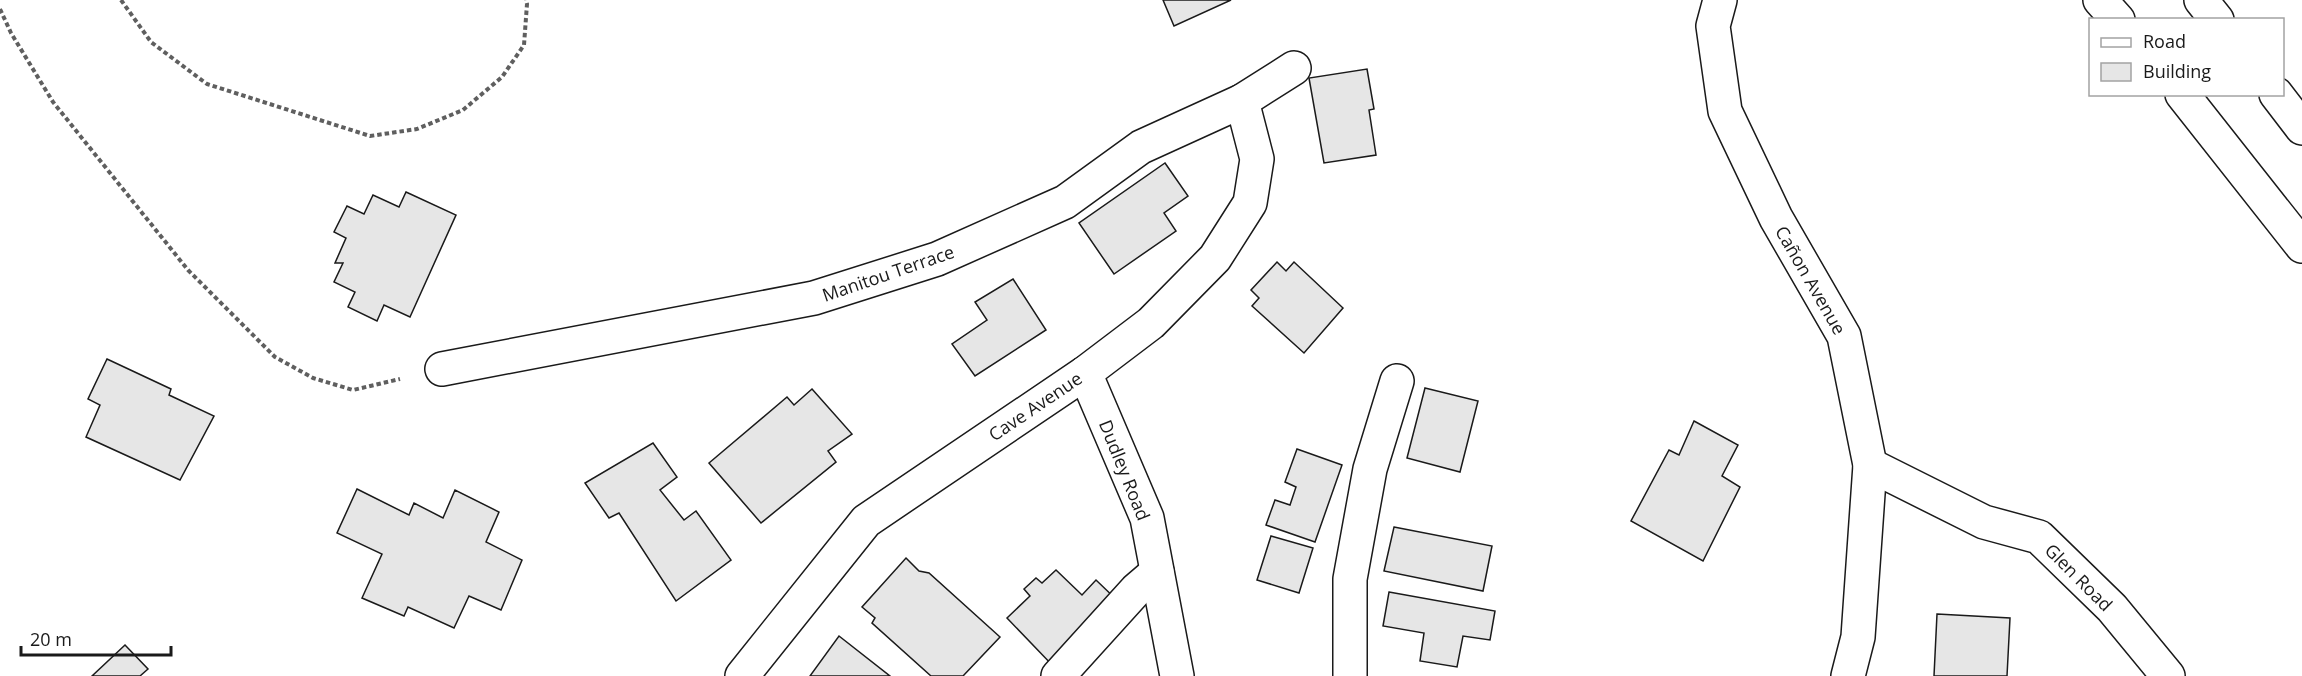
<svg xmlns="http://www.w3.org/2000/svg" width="2302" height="676" viewBox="0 0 2302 676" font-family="'Open Sans',sans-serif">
  <rect width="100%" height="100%" fill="#fff"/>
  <g fill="#e6e6e6" stroke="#1a1a1a" stroke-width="1.5">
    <path d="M1163,0H1231L1174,26Z"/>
    <path d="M1367,69L1374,109L1369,110L1376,155L1324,163L1309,78Z"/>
    <path d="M1165,163L1188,196L1164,213L1176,231L1114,274L1079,223Z"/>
    <path d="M406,192L456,215L410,317L384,305L377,321L348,307L355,292L334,282L343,263H335L346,238L334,232L347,206L364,214L373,195L399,207Z"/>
    <path d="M1277,262L1286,271L1294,262L1343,308L1304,353L1252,306L1259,298L1251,290Z"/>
    <path d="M1013,279L1046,330L975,376L952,344L987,320L975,302Z"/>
    <path d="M107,359L171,389L169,395L214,416L180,480L86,437L100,405L88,399Z"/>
    <path d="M1425,388L1478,401L1460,472L1407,458Z"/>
    <path d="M812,389L852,434L828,451L836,462L761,523L709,463L787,397L794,405Z"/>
    <path d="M1694,421L1738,445L1722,476L1740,487L1703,561L1631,521L1669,450L1679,455Z"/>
    <path d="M653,443L677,477L660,490L684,520L696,511L731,560L676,601L619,513L609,518L585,483Z"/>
    <path d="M1297,449L1342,465L1315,542L1266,525L1275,500L1290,505L1296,487L1285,482Z"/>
    <path d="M357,489L409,515L414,503L443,518L455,490L499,512L486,542L522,560L501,610L469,596L454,628L408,607L404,616L362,598L382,554L337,533Z"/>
    <path d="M1394,527L1492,546L1483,591L1384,571Z"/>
    <path d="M1271,536L1313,548L1299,593L1257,580Z"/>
    <path d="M906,558L919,571L929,573L1000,637L963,676H931L872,623L875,618L862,607Z"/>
    <path d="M1056,570L1082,595L1096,580L1121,604L1055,668L1007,618L1030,596L1024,589L1036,578L1042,583Z"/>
    <path d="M1389,592L1495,611L1490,640L1463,636L1457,667L1420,661L1424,633L1383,626Z"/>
    <path d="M1937,614L2010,618L2007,676H1934Z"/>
    <path d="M839,636L890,676H810Z"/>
    <path d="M125,645L148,669L140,676H92Z"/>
  </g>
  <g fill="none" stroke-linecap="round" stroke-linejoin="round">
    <defs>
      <g id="minor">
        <path d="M1720,0L1713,26L1725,111L1776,218L1844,336L1870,465L1858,637L1848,676"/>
        <path d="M442,369L814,298L937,259L1065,202L1141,147L1242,101L1294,68"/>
        <path d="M1085,373L1147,518L1177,676"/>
        <path d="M1870,465L1984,522L2039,537L2112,608L2168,676"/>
        <path d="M742,676L866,521L1085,373L1151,323L1215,258L1250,203L1257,159L1242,101"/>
        <path d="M1058,676L1136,590L1157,572"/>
        <path d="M1350,676V579L1370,469L1397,381"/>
      </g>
      <g id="highway">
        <path d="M2100,0L2118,20"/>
        <path d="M2201,0L2217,20"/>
        <path d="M2182,94L2302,246"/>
        <path d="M2276,94L2302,128"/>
      </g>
    </defs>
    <use href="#minor" stroke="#1a1a1a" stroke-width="36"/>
    <use href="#highway" stroke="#1a1a1a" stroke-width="36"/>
    <g stroke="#5f5f5f" stroke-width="4" stroke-dasharray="4.5 3" stroke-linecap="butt">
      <path d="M121,0L151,42L207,84L370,136L417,129L463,110L502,77L524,45L527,4L526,0"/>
      <path d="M0,9L11,33L53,102L188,270L275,357L313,378L353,390L400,379"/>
    </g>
    <use href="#minor" stroke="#fff" stroke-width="33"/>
    <use href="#highway" stroke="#fff" stroke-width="33"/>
  </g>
  <g text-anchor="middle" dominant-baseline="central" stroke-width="4.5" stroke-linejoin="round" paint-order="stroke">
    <g font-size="18" fill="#1a1a1a" stroke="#fff">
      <text transform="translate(888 273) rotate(-19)">Manitou Terrace</text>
      <text transform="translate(1811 280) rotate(60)">Cañon Avenue</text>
      <text transform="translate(1035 406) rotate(-34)">Cave Avenue</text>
      <text transform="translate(1125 470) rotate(68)">Dudley Road</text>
      <text transform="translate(2079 577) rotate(45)">Glen Road</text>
    </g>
  </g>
  <rect x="2089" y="18" width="195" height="78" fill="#ffffff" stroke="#a3a3a3" stroke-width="1.5"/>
  <rect x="2101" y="38" width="30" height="9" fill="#ffffff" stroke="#a3a3a3" stroke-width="1.5"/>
  <text x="2143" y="48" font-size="18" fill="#1a1a1a">Road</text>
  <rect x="2101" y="63" width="30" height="18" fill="#e6e6e6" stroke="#a3a3a3" stroke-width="1.5"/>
  <text x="2143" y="78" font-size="18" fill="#1a1a1a">Building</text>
  <path d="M21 646v9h150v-9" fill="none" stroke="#1a1a1a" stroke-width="3"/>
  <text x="30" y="646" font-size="18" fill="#1a1a1a" stroke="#ffffff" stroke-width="4.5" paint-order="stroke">20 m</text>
</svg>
